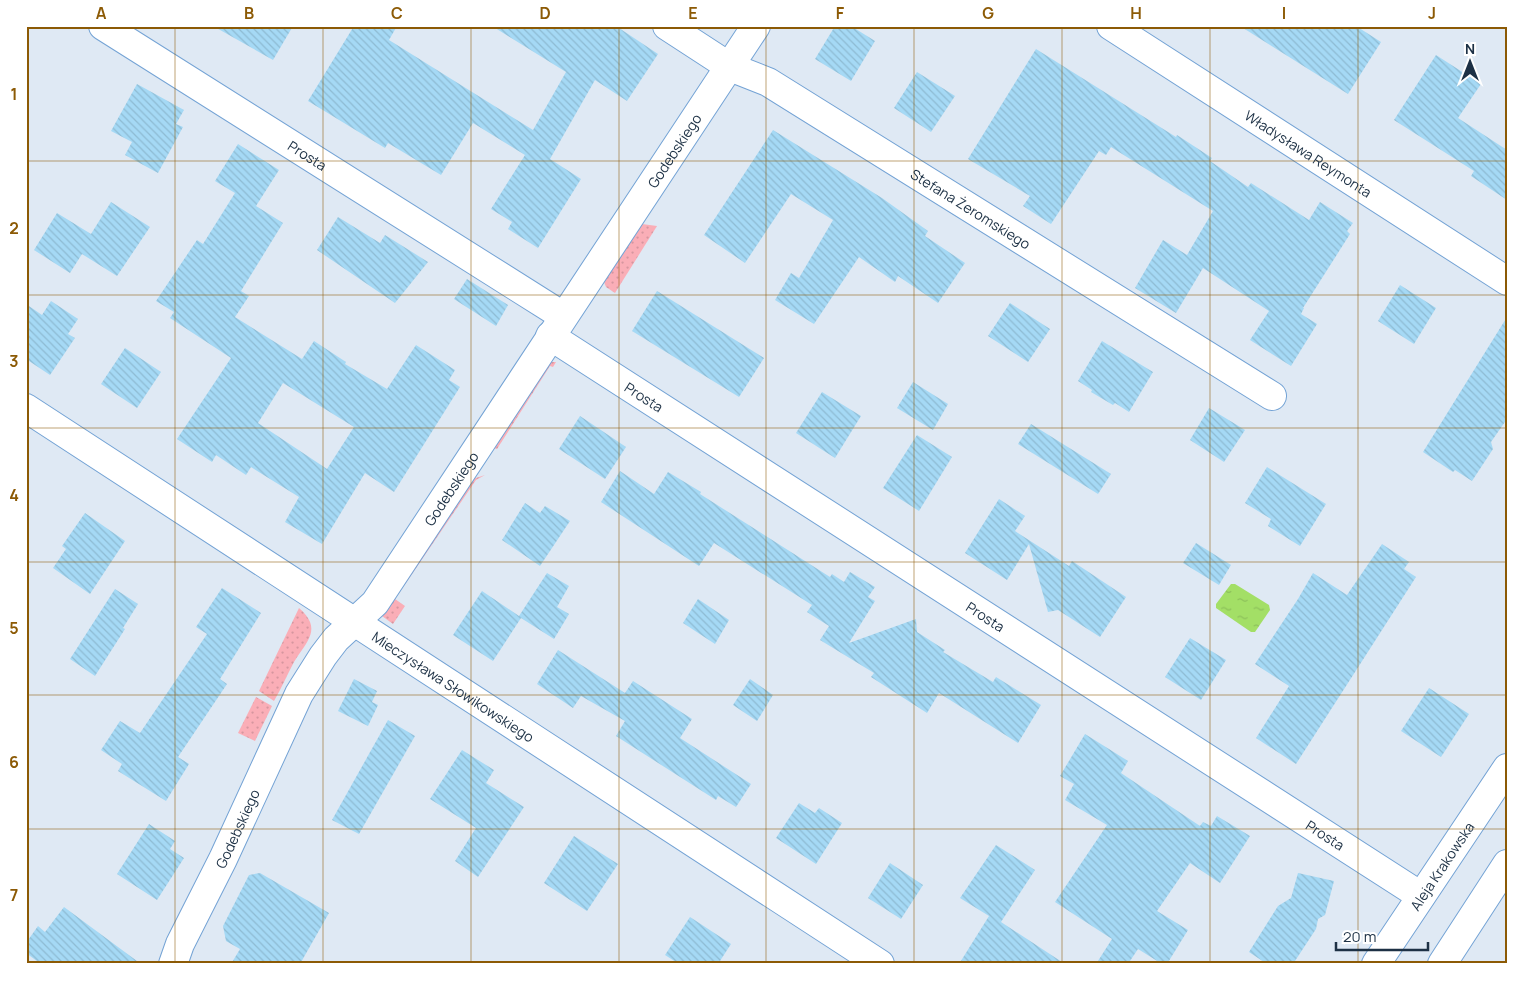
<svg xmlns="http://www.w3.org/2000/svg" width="1533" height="990" viewBox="0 0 1533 990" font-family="Manrope,sans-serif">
  <defs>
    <pattern id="grass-dots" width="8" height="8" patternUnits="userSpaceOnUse" patternTransform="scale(1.25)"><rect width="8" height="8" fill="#faaeb7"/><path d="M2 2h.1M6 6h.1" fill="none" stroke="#d6969f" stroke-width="1.8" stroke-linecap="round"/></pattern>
    <pattern id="water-ripples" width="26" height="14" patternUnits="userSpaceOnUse" patternTransform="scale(1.25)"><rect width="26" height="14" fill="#a3df66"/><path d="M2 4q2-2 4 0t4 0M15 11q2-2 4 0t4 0" fill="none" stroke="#8cc05a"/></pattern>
    <pattern id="building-back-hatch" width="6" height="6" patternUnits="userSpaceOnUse" patternTransform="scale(1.25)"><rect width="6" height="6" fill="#a5d9f5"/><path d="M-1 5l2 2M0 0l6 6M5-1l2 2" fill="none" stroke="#8ebbd3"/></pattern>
  </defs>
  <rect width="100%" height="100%" fill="#dfe9f4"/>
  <g fill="url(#grass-dots)">
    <path d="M642,224L657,226L615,293L606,287L604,282Z"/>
    <path d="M550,362H556L553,367L550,366L497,449L493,448Z"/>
    <path d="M485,475L476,480L395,599L405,606L393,624L382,616L383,613L473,479Z"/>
    <path d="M299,608C323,629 307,641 294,662C287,675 281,689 274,701L259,691Z"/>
    <path d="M256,697L272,706L255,741L238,733Z"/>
  </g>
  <path fill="url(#water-ripples)" d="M1231,584H1235L1269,605L1270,610L1255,632H1251L1216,608V604Z"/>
  <g fill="url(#building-back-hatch)" fill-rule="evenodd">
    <path d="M213,26H293L273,60Z"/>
    <path d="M354,26H397L389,40L533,130L566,72L492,26H616L658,54L627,101L595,80L550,159L581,179L538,248L508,229L512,222L491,209L525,155L473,123L441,175L388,143L385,148L308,101Z"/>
    <path d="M835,26H851L875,41L851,81L815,59Z"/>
    <path d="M1240,26H1356L1381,42L1348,94Z"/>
    <path d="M1036,49L1176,137L1177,135L1212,158L1210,161L1248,187L1251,183L1309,220L1320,202L1353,223L1347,231L1350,234L1303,308H1304L1301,314L1317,324L1291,366L1250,340L1269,311L1203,268L1176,313L1135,288L1163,240L1187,255L1213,211L1111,147L1106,155L1099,151L1051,224L1023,206L1030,196L968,159Z"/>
    <path d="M1436,55L1481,84L1458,118L1507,150V200L1471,176L1474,171L1394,120Z"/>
    <path d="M917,72L955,96L931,132L894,108Z"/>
    <path d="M137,84L184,110L176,124L183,127L158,173L125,155L132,142L111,131Z"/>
    <path d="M773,130L882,198L928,231L925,236L965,263L938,303L898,276L895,282L859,257L814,324L775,300L791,273L799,278L833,220L791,194L745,263L704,235Z"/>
    <path d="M238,144L279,170L256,206L283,223L241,291L249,296L235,317L302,359L314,341L346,362L345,364L387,389L416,345L455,370L449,380L460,387L394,492L365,473L322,544L285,522L299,497L251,467L246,475L216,455L212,462L177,439L231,358L170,318L174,312L156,301L197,240L203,244L235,193L215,181ZM283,383L354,427L327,469L258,423Z"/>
    <path d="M111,202L150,227L117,276L82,254L70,273L34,250L57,213L91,234Z"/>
    <path d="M338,217L380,243L385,235L428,262L395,303L317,250Z"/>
    <path d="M467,279L508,305L496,326L454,299Z"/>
    <path d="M1400,285L1436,308L1414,344L1378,321Z"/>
    <path d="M657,291L764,358L739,397L632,331Z"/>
    <path d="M51,301L78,319L68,334L75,338L50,375L26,359V304L42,315Z"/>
    <path d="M1010,303L1050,329L1028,362L988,336Z"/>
    <path d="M1507,317V419L1491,442L1493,449L1472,481L1455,470L1453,472L1423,452Z"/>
    <path d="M1102,341L1153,372L1129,412L1115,403L1113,405L1091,392L1092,390L1078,381Z"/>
    <path d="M125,348L161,372L137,408L101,384Z"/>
    <path d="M913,382L948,404L933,430L897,408Z"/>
    <path d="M822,392L861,416L835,458L796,433Z"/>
    <path d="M1209,408L1245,430L1224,462L1190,440Z"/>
    <path d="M580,416L626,447L605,479L559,449Z"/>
    <path d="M1031,424L1111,474L1098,494L1018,444Z"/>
    <path d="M917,435L952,457L919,511L883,488Z"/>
    <path d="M1267,467L1326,504L1300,546L1268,526L1271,519L1245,503Z"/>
    <path d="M620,471L654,494L668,472L701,492L700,494L830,577L832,574L844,582L850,572L875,587L868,597L875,601L849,643L916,619L917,632L945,650L943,652L993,682L996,677L1041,705L1018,743L939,693L927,713L871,677L874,673L820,640L829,626L807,612L812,605L714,543L699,566L601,502Z"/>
    <path d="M999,499L1025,516L1015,531L1069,566L1072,561L1126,597L1100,637L1058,610L1048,612L1029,544L1007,580L965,553Z"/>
    <path d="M525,503L540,513L545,506L570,521L540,566L502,540Z"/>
    <path d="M85,513L125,541L90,594L53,568L66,549L62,546Z"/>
    <path d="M1196,543L1231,565L1219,585L1183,563Z"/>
    <path d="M1382,544L1409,562L1404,569L1416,577L1296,764L1256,738L1289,686L1255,664L1298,599L1313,573L1347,595Z"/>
    <path d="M547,573L569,586L557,607L569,614L554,639L521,618L493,661L453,635L482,591L519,616Z"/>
    <path d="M222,588L261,613L220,679L227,684L178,757L189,764L166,801L118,771L122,764L101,750L120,721L140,733L207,634L196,627Z"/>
    <path d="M115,589L138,604L123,628L125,629L95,676L70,659Z"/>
    <path d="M698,599L729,620L715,644L683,623Z"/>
    <path d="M1190,638L1226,660L1201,700L1165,677Z"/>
    <path d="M558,650L625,693L633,681L692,719L680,738L751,784L736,807L718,796L716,800L616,736L625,721L581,696L573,708L537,684Z"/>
    <path d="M354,679L377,691L372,702L378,705L368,726L338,711Z"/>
    <path d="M750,679L773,695L757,721L733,705Z"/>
    <path d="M1429,688L1469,714L1441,757L1401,731Z"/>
    <path d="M388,720L415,736L359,834L332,820Z"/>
    <path d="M1085,734L1128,761L1121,773L1200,826L1203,822L1211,826L1217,816L1250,836L1220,883L1190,863L1157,911L1188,930L1167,964H1162L1138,949L1128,964H1096L1112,939L1055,902L1107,825L1065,800L1074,784L1060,776Z"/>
    <path d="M462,750L494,770L486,783L524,807L478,877L455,861L476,828L430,799Z"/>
    <path d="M799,803L815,813L819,808L842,823L816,864L776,838Z"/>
    <path d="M149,824L175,841L170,849L184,858L157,900L117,874Z"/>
    <path d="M574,836L618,864L587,911L544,883Z"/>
    <path d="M996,845L1035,870L1001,922L1065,964H959L989,916L960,898Z"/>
    <path d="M890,863L923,885L901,919L868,898Z"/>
    <path d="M260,873L329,913L300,964H231L240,949L226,941L223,926L249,875Z"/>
    <path d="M1298,873L1334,881L1325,915L1318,919L1316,929L1293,964H1267L1249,952L1278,906L1291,898Z"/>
    <path d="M64,907L91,927L141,964H41L26,953V943L38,926L45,932Z"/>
    <path d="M690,917L731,944L718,964H679L665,955Z"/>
  </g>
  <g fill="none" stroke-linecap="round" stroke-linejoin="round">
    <defs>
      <g id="street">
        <path id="s1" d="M103,26L563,316"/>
        <path id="s2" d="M667,26L730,67L768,82L1272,396"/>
        <path id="s3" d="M1111,26L1507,281"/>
        <path id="s4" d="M550,336L1421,896"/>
        <path id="s5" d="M26,408L880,964"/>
        <path id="s6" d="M173,964L180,944L223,859L299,694L323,656L336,639L375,603L756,26"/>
      </g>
      <g id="secondary">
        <path id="s7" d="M1376,964L1507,768"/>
        <path d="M1442,964L1507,864"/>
      </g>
    </defs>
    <use href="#street" stroke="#74a3d5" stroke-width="30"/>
    <use href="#secondary" stroke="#74a3d5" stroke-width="30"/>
    <use href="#street" stroke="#fff" stroke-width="28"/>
    <use href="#secondary" stroke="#fff" stroke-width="28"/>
  </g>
  <path fill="none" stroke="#8c5a05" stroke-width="1" stroke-opacity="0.55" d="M175,26V964M323,26V964M471,26V964M619,26V964M766,26V964M914,26V964M1062,26V964M1210,26V964M1358,26V964M26,161H1507M26,295H1507M26,428H1507M26,562H1507M26,695H1507M26,829H1507"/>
  <g text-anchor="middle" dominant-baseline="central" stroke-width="4" stroke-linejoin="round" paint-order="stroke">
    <g font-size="14" fill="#1d3145" stroke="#fff">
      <text stroke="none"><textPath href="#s6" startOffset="960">Godebskiego</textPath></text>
      <text stroke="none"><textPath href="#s3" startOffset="235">Władysława Reymonta</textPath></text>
      <text stroke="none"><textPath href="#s1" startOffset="242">Prosta</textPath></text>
      <text stroke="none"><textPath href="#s2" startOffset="355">Stefana Żeromskiego</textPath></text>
      <text stroke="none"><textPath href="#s4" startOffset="112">Prosta</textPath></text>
      <text stroke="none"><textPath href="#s6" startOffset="555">Godebskiego</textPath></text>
      <text stroke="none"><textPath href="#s4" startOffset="518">Prosta</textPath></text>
      <text stroke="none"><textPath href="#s5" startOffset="510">Mieczysława Słowikowskiego</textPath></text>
      <text stroke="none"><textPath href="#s6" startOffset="150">Godebskiego</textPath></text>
      <text stroke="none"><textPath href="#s4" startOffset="922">Prosta</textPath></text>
      <text stroke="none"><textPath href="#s7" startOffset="118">Aleja Krakowska</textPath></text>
    </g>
  </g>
  <rect width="1533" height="990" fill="none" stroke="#ffffff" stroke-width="55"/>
  <g transform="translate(1470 62)" stroke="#ffffff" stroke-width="4" paint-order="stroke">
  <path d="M0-4L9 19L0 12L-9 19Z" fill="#1d3145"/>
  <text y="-8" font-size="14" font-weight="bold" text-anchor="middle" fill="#1d3145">N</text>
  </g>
  <path d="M1336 942v8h92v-8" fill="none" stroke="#1d3145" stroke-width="2.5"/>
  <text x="1343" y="942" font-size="15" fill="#1d3145" stroke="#ffffff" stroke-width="4" paint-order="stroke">20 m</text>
  <rect x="28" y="28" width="1478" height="934" fill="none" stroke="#8c5a05" stroke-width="2"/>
  <g font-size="16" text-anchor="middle" font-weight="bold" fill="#8c5a05">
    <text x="101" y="19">A</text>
    <text x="249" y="19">B</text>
    <text x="397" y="19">C</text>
    <text x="545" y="19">D</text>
    <text x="693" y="19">E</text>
    <text x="840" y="19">F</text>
    <text x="988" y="19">G</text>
    <text x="1136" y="19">H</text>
    <text x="1284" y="19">I</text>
    <text x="1432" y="19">J</text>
    <text x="14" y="100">1</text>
    <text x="14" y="234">2</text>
    <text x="14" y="367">3</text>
    <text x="14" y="501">4</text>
    <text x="14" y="634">5</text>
    <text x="14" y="768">6</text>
    <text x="14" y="901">7</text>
  </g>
</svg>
